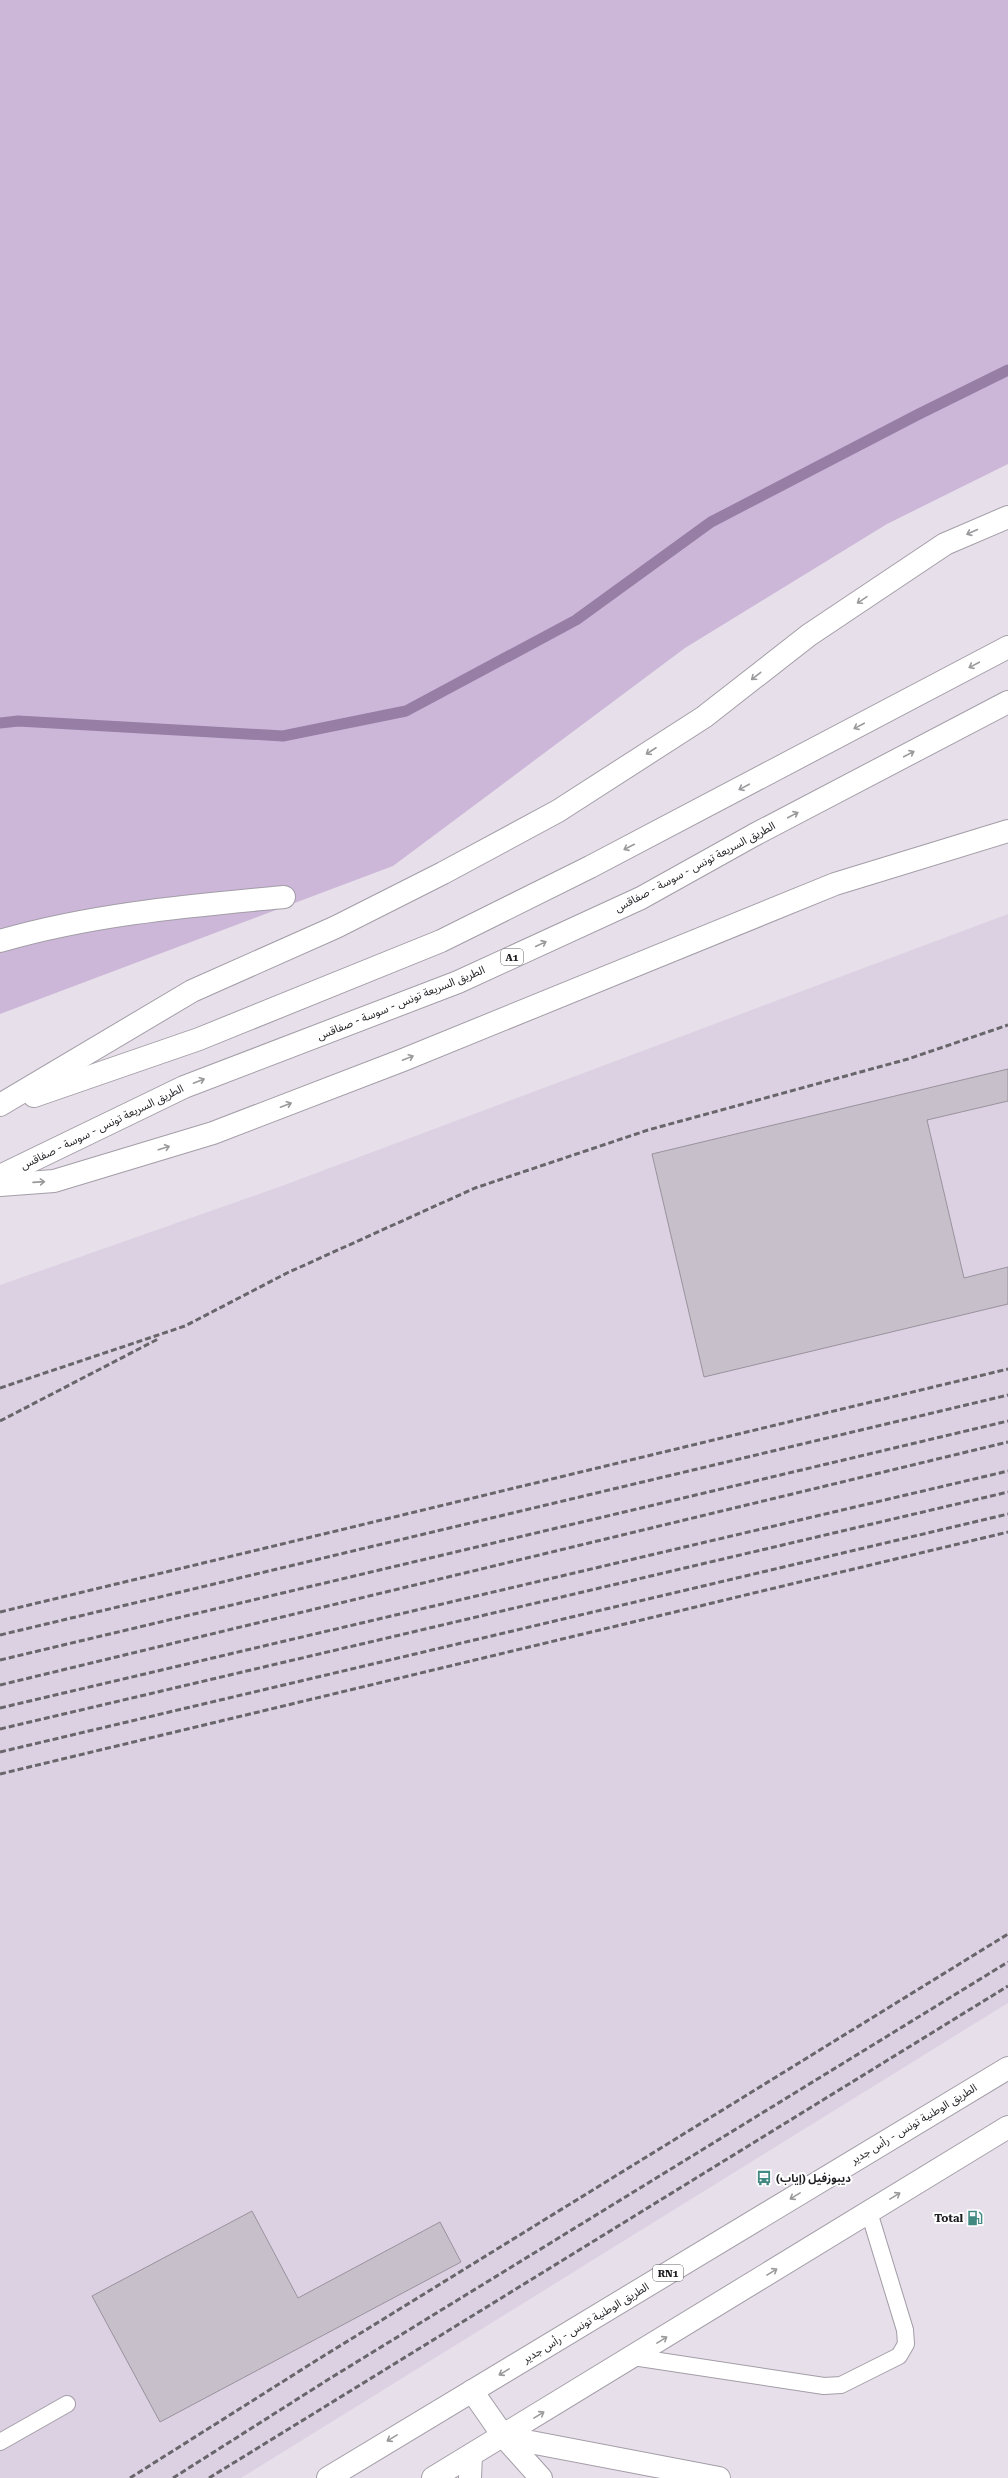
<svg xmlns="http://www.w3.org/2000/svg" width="1008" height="2478" viewBox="0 0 1008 2478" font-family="'Roboto Serif','Noto Sans Arabic',serif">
  <rect width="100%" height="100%" fill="#e7e0eb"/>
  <path fill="#dcd1e2" d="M1008,914V2003L241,2478H0V1285L279,1187Z"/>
  <path fill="#ccb7d9" d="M0,0H1008V464L887,524L685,648L393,866L0,1014Z"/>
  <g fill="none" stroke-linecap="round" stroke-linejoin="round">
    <path stroke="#967ea4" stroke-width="11" d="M0,723L18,721L283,736L406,711L576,620L711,522L919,414L1008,370"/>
  </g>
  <g fill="#c7c0cb" stroke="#99929d">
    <path d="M1008,1069V1101L927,1120L964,1278L1008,1267V1304L704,1377L652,1154Z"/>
    <path d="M252,2211L298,2298L440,2222L461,2262L160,2422L92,2296Z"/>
  </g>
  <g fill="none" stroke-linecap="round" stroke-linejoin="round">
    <defs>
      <g id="service">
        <path d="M633,2357L824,2386L841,2385L899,2356L906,2344L905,2330L869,2212"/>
        <path d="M0,2442L67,2404"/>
      </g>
      <g id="minor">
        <path d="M0,941C93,914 188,906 284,897"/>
        <path d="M472,2391L504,2437L541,2478"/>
        <path d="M504,2437L719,2478"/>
        <path d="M470,2478L471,2455"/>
      </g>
      <g id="primary">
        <path d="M328,2478L1008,2068"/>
        <path d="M433,2478L1008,2127"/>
      </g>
      <g id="motorway">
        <path d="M34,1096L199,1039L441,941L590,867L1008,647"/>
        <path d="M0,1105L192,991L336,927L443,873L558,811L704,717L809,635L945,544L1008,517"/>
        <path d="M0,1176L184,1087L458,982L641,898L754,835L1008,702"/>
        <path d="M0,1185L54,1181L213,1133L403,1060L835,884L1008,831"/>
      </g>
    </defs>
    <use href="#service" stroke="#a39da7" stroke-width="18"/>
    <use href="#minor" stroke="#a39da7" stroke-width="24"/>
    <use href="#primary" stroke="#a39da7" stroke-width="24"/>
    <use href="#motorway" stroke="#a39da7" stroke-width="24"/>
    <use href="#service" stroke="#fff" stroke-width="16"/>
    <use href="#minor" stroke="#fff" stroke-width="22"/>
    <use href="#primary" stroke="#fff" stroke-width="22"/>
    <use href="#motorway" stroke="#fff" stroke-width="22"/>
    <g stroke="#68656b" stroke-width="3" stroke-dasharray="6 3" stroke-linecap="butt">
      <path d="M0,1388L185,1326L287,1273L475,1188L648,1130L908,1059L1008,1025"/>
      <path d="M0,1421L158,1339"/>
      <path d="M0,1612L1008,1369"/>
      <path d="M0,1635L1008,1395"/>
      <path d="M0,1660L1008,1421"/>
      <path d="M0,1685L1008,1442"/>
      <path d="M0,1708L1008,1471"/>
      <path d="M0,1729L1008,1492"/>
      <path d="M0,1752L1008,1514"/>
      <path d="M0,1774L1008,1532"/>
      <path d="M130,2478L317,2360L1008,1934"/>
      <path d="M173,2478L329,2379L1008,1962"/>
      <path d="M209,2478L1008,1986"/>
    </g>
  </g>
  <defs><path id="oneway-shaft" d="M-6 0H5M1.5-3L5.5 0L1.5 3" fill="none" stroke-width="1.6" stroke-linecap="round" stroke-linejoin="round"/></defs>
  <g stroke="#9a999b">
    <use href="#oneway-shaft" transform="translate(972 532) rotate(156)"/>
    <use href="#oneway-shaft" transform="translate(862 600) rotate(146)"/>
    <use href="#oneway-shaft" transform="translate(974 665) rotate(152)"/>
    <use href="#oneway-shaft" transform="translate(756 676) rotate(142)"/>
    <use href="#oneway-shaft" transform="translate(859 726) rotate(152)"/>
    <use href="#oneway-shaft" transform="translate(651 751) rotate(147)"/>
    <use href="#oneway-shaft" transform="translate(909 754) rotate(-28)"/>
    <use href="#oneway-shaft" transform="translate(744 787) rotate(152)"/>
    <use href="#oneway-shaft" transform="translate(793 815) rotate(-28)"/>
    <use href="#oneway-shaft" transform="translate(629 847) rotate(153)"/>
    <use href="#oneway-shaft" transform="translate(541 944) rotate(-25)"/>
    <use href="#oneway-shaft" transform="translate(408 1058) rotate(-22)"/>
    <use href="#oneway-shaft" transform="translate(199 1081) rotate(-21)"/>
    <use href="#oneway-shaft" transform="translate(286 1105) rotate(-21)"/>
    <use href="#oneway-shaft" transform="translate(164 1148) rotate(-17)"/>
    <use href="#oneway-shaft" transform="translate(39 1182) rotate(-4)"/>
    <use href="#oneway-shaft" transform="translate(795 2196) rotate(149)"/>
    <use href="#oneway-shaft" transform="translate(895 2196) rotate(-31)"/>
    <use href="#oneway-shaft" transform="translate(772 2272) rotate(-32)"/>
    <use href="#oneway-shaft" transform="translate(662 2340) rotate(-32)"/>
    <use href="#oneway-shaft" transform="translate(504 2372) rotate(149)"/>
    <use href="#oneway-shaft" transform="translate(539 2415) rotate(-31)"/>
    <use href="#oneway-shaft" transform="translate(392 2438) rotate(149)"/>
  </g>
  <defs>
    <symbol id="bus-bare" viewBox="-9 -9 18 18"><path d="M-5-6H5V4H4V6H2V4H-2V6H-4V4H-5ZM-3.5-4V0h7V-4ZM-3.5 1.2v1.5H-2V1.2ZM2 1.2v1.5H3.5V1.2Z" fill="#428982" stroke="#fff" stroke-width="2.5" paint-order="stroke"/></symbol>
    <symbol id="fuel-bare" viewBox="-9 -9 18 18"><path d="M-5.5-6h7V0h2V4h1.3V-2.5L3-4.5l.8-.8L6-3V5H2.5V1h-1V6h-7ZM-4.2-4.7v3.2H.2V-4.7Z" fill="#428982" stroke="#fff" stroke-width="2.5" paint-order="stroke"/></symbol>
  </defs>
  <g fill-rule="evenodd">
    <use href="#bus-bare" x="753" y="2167" width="22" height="22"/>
    <use href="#fuel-bare" x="964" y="2207" width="22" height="22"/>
  </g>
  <g text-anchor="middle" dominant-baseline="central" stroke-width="4" stroke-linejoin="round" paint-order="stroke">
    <g fill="#fff" stroke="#626164" stroke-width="1">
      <rect x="501" y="949" width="22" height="16" rx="3"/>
      <rect x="653" y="2265" width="30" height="16" rx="3"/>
    </g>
    <g font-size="10" font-weight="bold" fill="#1f1d21">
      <text x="512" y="957">A1</text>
      <text x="668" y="2273">RN1</text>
    </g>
    <g font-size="11" fill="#1f1d21" stroke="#fff">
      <text transform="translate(695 867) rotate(-28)">الطريق السريعة تونس - سوسة - صفاقس</text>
      <text transform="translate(401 1003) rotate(-22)">الطريق السريعة تونس - سوسة - صفاقس</text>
      <text transform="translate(102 1127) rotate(-26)">الطريق السريعة تونس - سوسة - صفاقس</text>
      <text transform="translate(914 2124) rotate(-31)">الطريق الوطنية تونس - رأس جدير</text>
      <text transform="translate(586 2323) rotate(-31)">الطريق الوطنية تونس - رأس جدير</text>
    </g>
    <g font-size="11" font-weight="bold" fill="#1f1d21" stroke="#fff" text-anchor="start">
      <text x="776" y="2178">ديبوزفيل (إياب)</text>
      <text x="963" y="2218" text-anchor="end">Total</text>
    </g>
  </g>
</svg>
